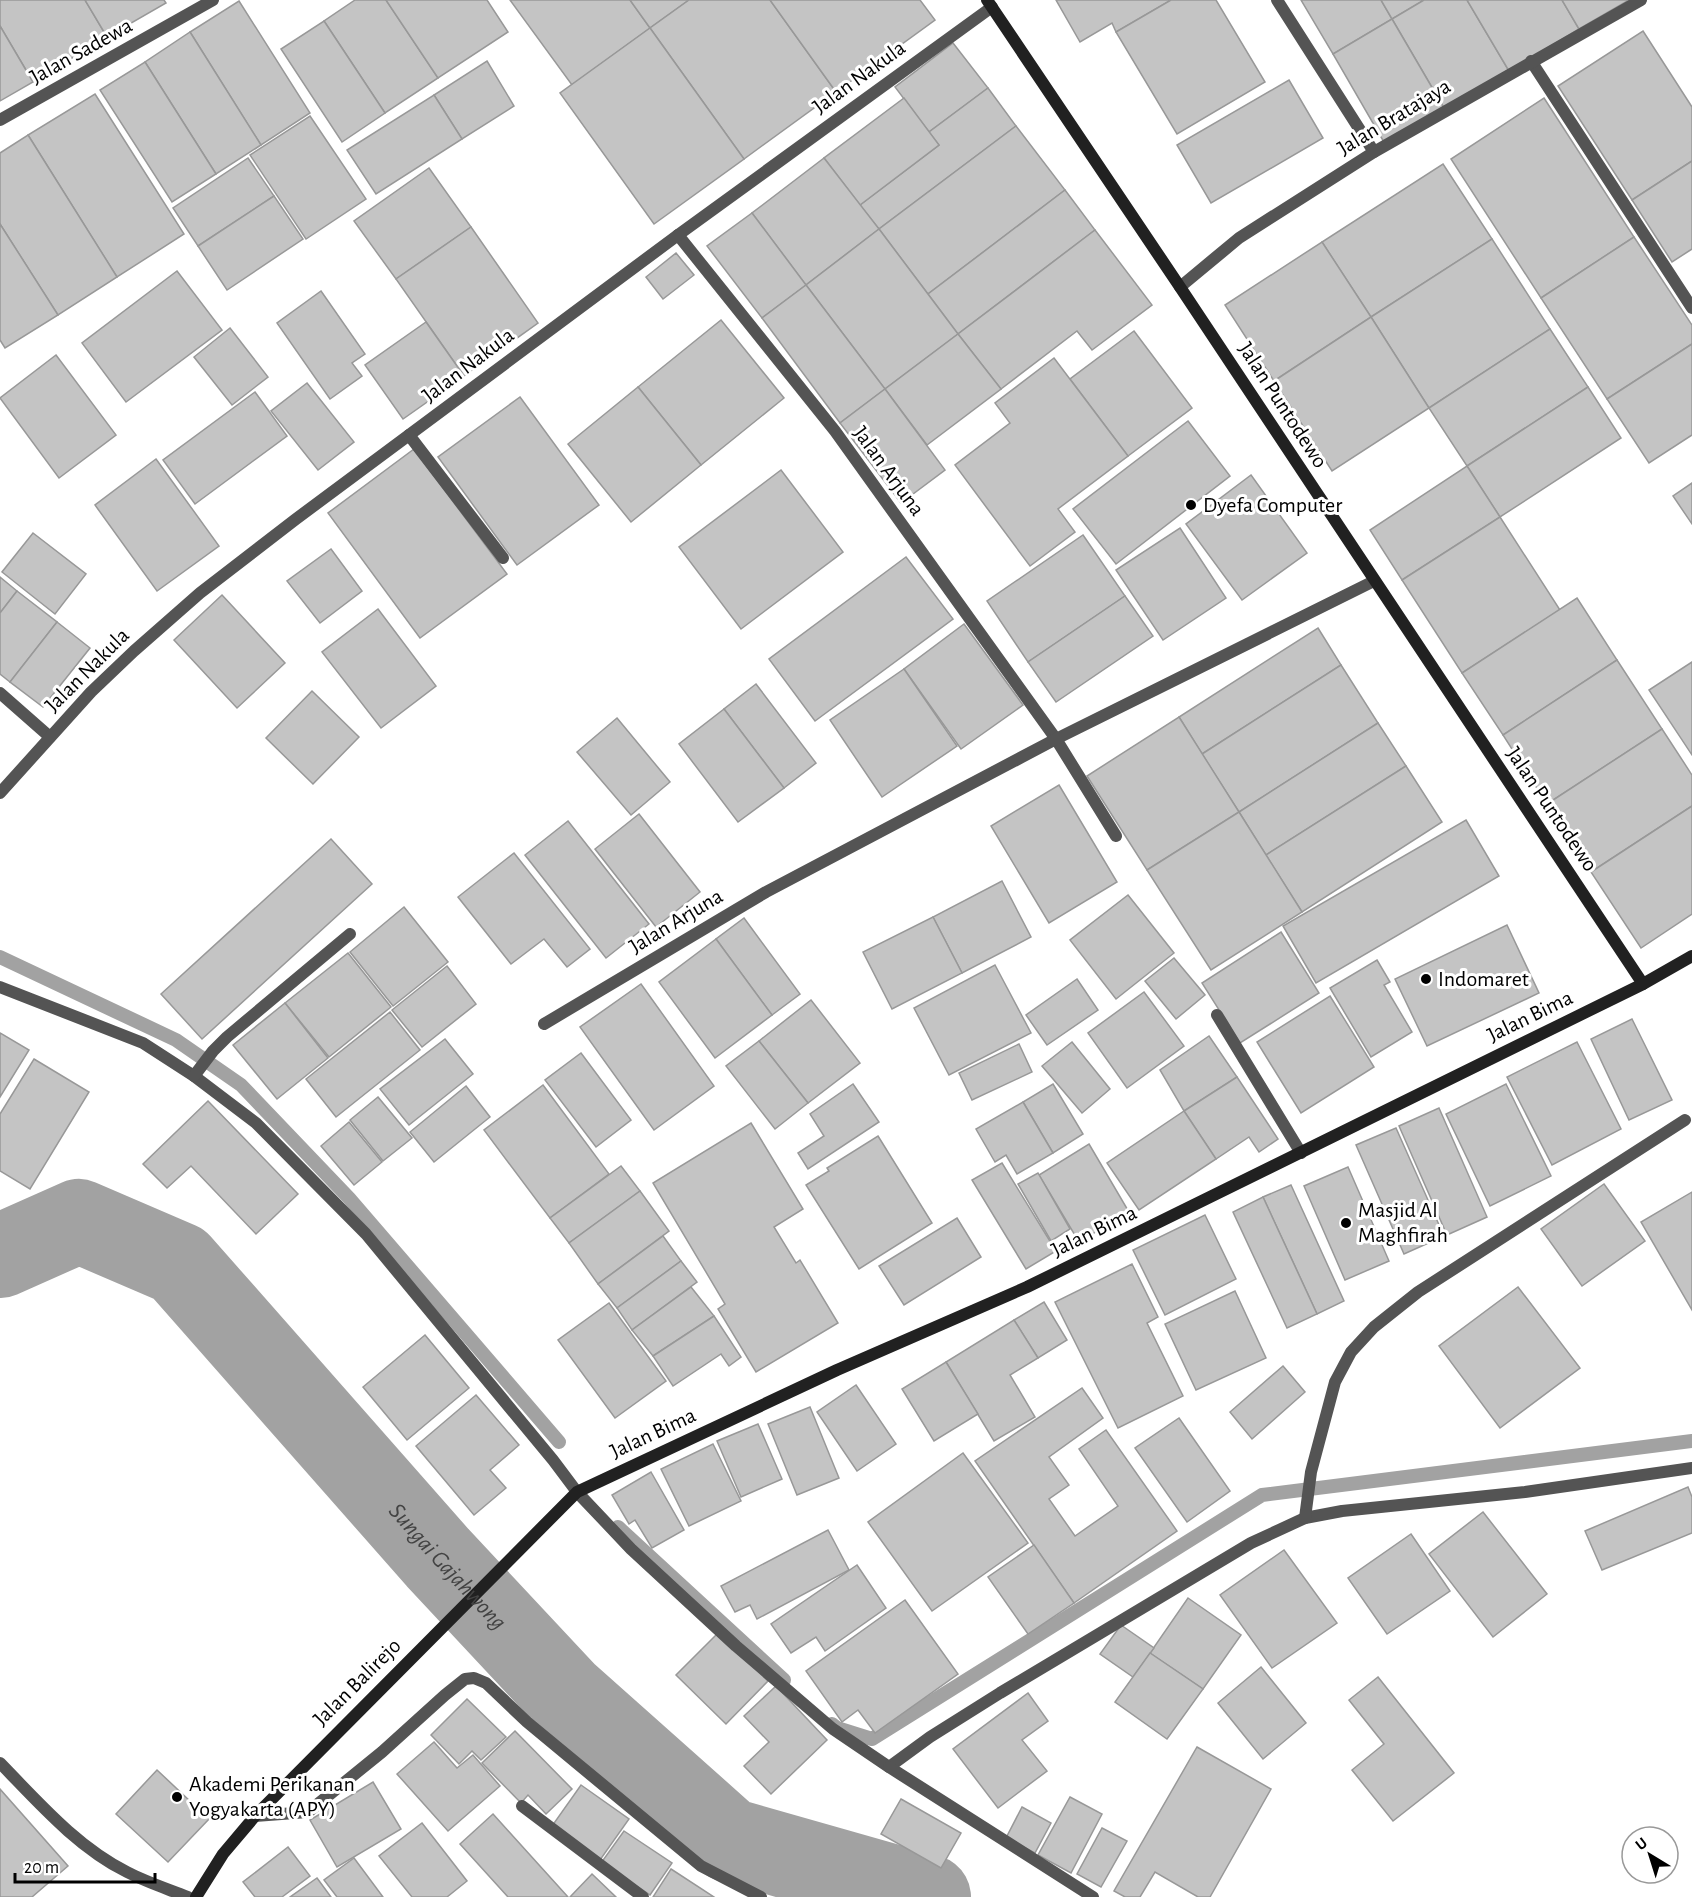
<svg xmlns="http://www.w3.org/2000/svg" width="1692" height="1897" viewBox="0 0 1692 1897" font-family="'Alegreya Sans',sans-serif">
  <rect width="100%" height="100%" fill="#fff"/>
  <g fill="none" stroke-linecap="round" stroke-linejoin="round">
    <g stroke="#a2a2a2" stroke-width="14">
      <path d="M0,957L176,1040L241,1085L349,1198L559,1442"/>
      <path d="M618,1527L784,1680"/>
      <path d="M832,1724L837,1728L872,1739L1262,1495L1692,1441"/>
    </g>
    <path stroke="#a2a2a2" stroke-width="84" id="s1" d="M0,1256L79,1221L179,1264L438,1558L564,1693L729,1840L929,1897"/>
  </g>
  <g fill="#c4c4c4" stroke="#989898" stroke-width="1.5">
    <path d="M0,0H85L107,37L33,82L0,26Z"/>
    <path d="M85,0H164L166,3L107,37Z"/>
    <path d="M355,0H386L438,78L385,113L324,21Z"/>
    <path d="M386,0H487L508,32L438,78Z"/>
    <path d="M510,0H630L650,28L572,85Z"/>
    <path d="M630,0H689L650,28Z"/>
    <path d="M689,0H770L836,92L744,159L650,28Z"/>
    <path d="M770,0H920L935,20L836,92Z"/>
    <path d="M1056,0H1171L1116,32L1112,23L1080,42Z"/>
    <path d="M1171,0H1216L1265,82L1177,134L1116,32Z"/>
    <path d="M1301,0H1381L1392,19L1333,54Z"/>
    <path d="M1381,0H1424L1392,19Z"/>
    <path d="M1424,0H1467L1509,71L1444,108L1392,19Z"/>
    <path d="M1467,0H1562L1579,29L1509,71Z"/>
    <path d="M1562,0H1629L1579,29Z"/>
    <path d="M239,1L310,113L261,145L190,32Z"/>
    <path d="M1392,19L1444,108L1385,144L1333,54Z"/>
    <path d="M324,21L385,113L342,142L281,49Z"/>
    <path d="M0,26L33,82L0,101Z"/>
    <path d="M650,28L744,159L654,224L560,93Z"/>
    <path d="M1643,31L1692,107V161L1632,200L1558,86Z"/>
    <path d="M190,32L261,145L216,174L145,62Z"/>
    <path d="M953,43L988,88L929,132L895,87Z"/>
    <path d="M487,61L514,106L462,139L434,95Z"/>
    <path d="M145,62L216,174L172,202L100,90Z"/>
    <path d="M1289,80L1323,138L1211,203L1177,145Z"/>
    <path d="M988,88L1016,126L879,229L860,205L939,145L929,132Z"/>
    <path d="M95,94L184,234L117,277L28,135Z"/>
    <path d="M434,95L462,139L376,194L347,150Z"/>
    <path d="M904,98L939,145L860,205L824,158Z"/>
    <path d="M1544,98L1634,237L1541,298L1451,159Z"/>
    <path d="M310,116L366,199L306,239L250,155Z"/>
    <path d="M1016,126L1065,190L928,294L879,229Z"/>
    <path d="M28,135L117,277L58,315L0,224V153Z"/>
    <path d="M248,158L274,196L198,246L173,208Z"/>
    <path d="M824,158L879,229L806,285L752,213Z"/>
    <path d="M1692,161V249L1672,262L1632,200Z"/>
    <path d="M1443,164L1492,239L1371,317L1322,242Z"/>
    <path d="M429,168L471,227L396,279L354,221Z"/>
    <path d="M1065,190L1095,230L958,334L928,294Z"/>
    <path d="M274,196L303,239L227,290L198,246Z"/>
    <path d="M752,213L806,285L762,318L707,246Z"/>
    <path d="M0,224L58,315L5,348L0,340Z"/>
    <path d="M471,227L538,323L464,376L396,279Z"/>
    <path d="M879,229L958,334L885,389L806,285Z"/>
    <path d="M1095,230L1152,305L1092,350L1077,331L1001,389L958,334Z"/>
    <path d="M1634,237L1692,325V344L1607,399L1541,298Z"/>
    <path d="M1492,239L1550,329L1429,408L1371,317Z"/>
    <path d="M1322,242L1371,317L1274,381L1225,305Z"/>
    <path d="M676,253L694,275L663,299L646,277Z"/>
    <path d="M177,271L222,330L126,402L82,343Z"/>
    <path d="M806,285L885,389L840,423L762,318Z"/>
    <path d="M321,291L365,354L352,363L362,376L330,399L277,323Z"/>
    <path d="M1371,317L1429,408L1332,471L1274,381Z"/>
    <path d="M721,320L784,398L701,465L638,387Z"/>
    <path d="M426,322L464,376L403,419L365,365Z"/>
    <path d="M230,328L268,377L232,405L194,357Z"/>
    <path d="M1550,329L1588,387L1467,466L1429,408Z"/>
    <path d="M1134,331L1192,408L1128,456L1070,379Z"/>
    <path d="M958,334L1001,389L927,445L885,389Z"/>
    <path d="M1692,344V435L1649,463L1607,399Z"/>
    <path d="M56,355L116,435L59,478L0,398Z"/>
    <path d="M1054,358L1128,456L1058,509L1075,532L1030,566L955,465L1010,423L995,403Z"/>
    <path d="M307,383L354,442L318,470L271,411Z"/>
    <path d="M638,387L701,465L631,522L568,444Z"/>
    <path d="M1588,387L1621,438L1500,517L1467,466Z"/>
    <path d="M885,389L945,470L901,503L840,423Z"/>
    <path d="M255,392L287,436L195,504L163,460Z"/>
    <path d="M520,397L599,505L517,565L438,457Z"/>
    <path d="M1188,421L1230,476L1116,564L1073,509Z"/>
    <path d="M414,449L507,574L420,638L328,513Z"/>
    <path d="M156,459L219,546L157,591L95,505Z"/>
    <path d="M1467,466L1500,517L1402,580L1370,530Z"/>
    <path d="M781,470L843,552L741,629L679,547Z"/>
    <path d="M1251,475L1307,553L1242,600L1186,524Z"/>
    <path d="M1692,483V524L1673,496Z"/>
    <path d="M1500,517L1560,610L1462,673L1402,580Z"/>
    <path d="M1180,528L1226,598L1163,640L1116,570Z"/>
    <path d="M33,533L86,574L55,614L2,572Z"/>
    <path d="M1083,535L1125,596L1028,662L987,601Z"/>
    <path d="M331,549L362,591L320,623L287,581Z"/>
    <path d="M906,557L953,619L815,721L769,659Z"/>
    <path d="M0,577L17,591L0,613Z"/>
    <path d="M17,591L57,622L10,682L0,674V613Z"/>
    <path d="M222,595L285,663L237,708L174,640Z"/>
    <path d="M1125,596L1153,636L1056,702L1028,662Z"/>
    <path d="M1577,598L1617,660L1503,735L1462,673Z"/>
    <path d="M378,609L436,686L381,728L322,652Z"/>
    <path d="M57,622L90,648L43,707L10,682Z"/>
    <path d="M964,624L1023,705L961,749L904,669Z"/>
    <path d="M1318,628L1341,665L1202,754L1179,717Z"/>
    <path d="M1617,660L1662,729L1547,804L1503,735Z"/>
    <path d="M1692,662V755L1649,690Z"/>
    <path d="M1341,665L1378,723L1239,812L1202,754Z"/>
    <path d="M904,669L957,746L882,797L830,720Z"/>
    <path d="M756,684L816,763L784,788L724,709Z"/>
    <path d="M312,691L359,737L313,784L266,738Z"/>
    <path d="M724,709L784,788L738,822L679,744Z"/>
    <path d="M1179,717L1239,812L1147,870L1087,776Z"/>
    <path d="M617,718L670,782L631,815L577,752Z"/>
    <path d="M1378,723L1406,766L1266,855L1239,812Z"/>
    <path d="M1662,729L1692,775V806L1591,872L1547,804Z"/>
    <path d="M1406,766L1442,822L1302,912L1266,855Z"/>
    <path d="M1059,785L1117,882L1049,923L991,826Z"/>
    <path d="M1692,806V914L1641,948L1591,872Z"/>
    <path d="M1239,812L1302,912L1211,970L1147,870Z"/>
    <path d="M639,814L700,892L656,927L595,849Z"/>
    <path d="M1466,820L1499,876L1316,983L1283,926Z"/>
    <path d="M568,821L649,924L606,958L525,855Z"/>
    <path d="M331,839L372,884L202,1039L161,994Z"/>
    <path d="M514,853L590,949L567,967L544,939L511,964L458,897Z"/>
    <path d="M1002,881L1031,937L962,973L933,917Z"/>
    <path d="M1128,895L1174,953L1116,999L1070,940Z"/>
    <path d="M404,907L448,962L393,1006L350,952Z"/>
    <path d="M933,917L962,973L892,1009L863,952Z"/>
    <path d="M744,918L800,994L772,1015L716,939Z"/>
    <path d="M1507,925L1539,993L1427,1046L1395,979Z"/>
    <path d="M1281,932L1319,993L1240,1043L1202,983Z"/>
    <path d="M716,939L772,1015L715,1058L659,982Z"/>
    <path d="M348,953L391,1007L329,1057L285,1003Z"/>
    <path d="M1174,958L1205,995L1176,1019L1145,981Z"/>
    <path d="M1377,960L1390,982L1384,985L1412,1032L1371,1057L1330,988Z"/>
    <path d="M995,965L1031,1033L949,1075L914,1008Z"/>
    <path d="M447,966L476,1004L422,1047L392,1010Z"/>
    <path d="M1077,979L1098,1010L1047,1045L1026,1015Z"/>
    <path d="M641,984L714,1086L654,1130L580,1027Z"/>
    <path d="M1144,992L1184,1046L1127,1088L1088,1033Z"/>
    <path d="M1330,996L1374,1067L1301,1113L1257,1042Z"/>
    <path d="M811,1000L860,1063L808,1103L759,1041Z"/>
    <path d="M285,1003L328,1058L277,1099L233,1045Z"/>
    <path d="M390,1012L420,1050L336,1117L306,1079Z"/>
    <path d="M1632,1019L1672,1100L1629,1120L1591,1039Z"/>
    <path d="M0,1033L29,1050L0,1097Z"/>
    <path d="M1209,1036L1237,1077L1184,1111L1160,1070Z"/>
    <path d="M445,1039L473,1074L409,1125L380,1089Z"/>
    <path d="M759,1041L808,1103L775,1129L726,1066Z"/>
    <path d="M1072,1042L1110,1089L1082,1113L1042,1066Z"/>
    <path d="M1577,1042L1621,1129L1552,1165L1507,1077Z"/>
    <path d="M1019,1044L1032,1072L972,1100L959,1073Z"/>
    <path d="M581,1053L631,1120L596,1147L545,1080Z"/>
    <path d="M34,1059L89,1092L30,1189L0,1171V1114Z"/>
    <path d="M1237,1077L1278,1139L1259,1152L1249,1137L1216,1159L1184,1111Z"/>
    <path d="M853,1084L879,1122L808,1169L798,1153L824,1136L810,1114Z"/>
    <path d="M1053,1084L1083,1134L1053,1153L1023,1102Z"/>
    <path d="M1506,1084L1551,1176L1490,1206L1446,1114Z"/>
    <path d="M543,1085L609,1174L550,1218L484,1130Z"/>
    <path d="M466,1086L490,1117L434,1162L410,1132Z"/>
    <path d="M378,1097L412,1138L383,1161L350,1120Z"/>
    <path d="M208,1101L298,1194L256,1234L191,1166L167,1188L143,1164Z"/>
    <path d="M1023,1102L1053,1153L1017,1174L1006,1155L995,1162L976,1129Z"/>
    <path d="M1439,1108L1487,1217L1447,1235L1399,1126Z"/>
    <path d="M1184,1111L1216,1159L1139,1210L1107,1163Z"/>
    <path d="M349,1122L382,1162L354,1185L321,1146Z"/>
    <path d="M751,1123L803,1209L774,1227L796,1263L800,1260L838,1323L756,1372L718,1309L725,1304L653,1183Z"/>
    <path d="M1396,1128L1444,1236L1404,1254L1356,1145Z"/>
    <path d="M878,1136L932,1223L859,1269L806,1185L829,1171L827,1168Z"/>
    <path d="M1089,1144L1129,1212L1079,1242L1039,1175Z"/>
    <path d="M1002,1163L1056,1251L1026,1269L972,1180Z"/>
    <path d="M621,1166L640,1191L569,1243L550,1218Z"/>
    <path d="M1348,1167L1389,1261L1345,1280L1304,1186Z"/>
    <path d="M1038,1173L1070,1229L1051,1241L1018,1184Z"/>
    <path d="M1604,1184L1645,1241L1582,1286L1541,1229Z"/>
    <path d="M1291,1185L1344,1301L1317,1314L1263,1197Z"/>
    <path d="M640,1191L669,1231L598,1284L569,1243Z"/>
    <path d="M1692,1192V1310L1641,1222Z"/>
    <path d="M1263,1197L1317,1314L1287,1328L1233,1212Z"/>
    <path d="M1205,1215L1236,1279L1165,1315L1133,1250Z"/>
    <path d="M957,1218L981,1257L904,1305L879,1266Z"/>
    <path d="M663,1236L681,1261L617,1308L598,1284Z"/>
    <path d="M681,1261L697,1282L632,1330L617,1308Z"/>
    <path d="M1132,1264L1158,1317L1147,1323L1183,1396L1118,1428L1055,1302Z"/>
    <path d="M691,1287L714,1316L653,1356L632,1330Z"/>
    <path d="M1518,1287L1580,1368L1500,1428L1439,1346Z"/>
    <path d="M1235,1291L1266,1358L1196,1390L1165,1324Z"/>
    <path d="M1044,1302L1067,1340L1038,1358L1014,1320Z"/>
    <path d="M609,1303L666,1381L615,1418L558,1340Z"/>
    <path d="M714,1316L741,1357L729,1366L721,1354L673,1386L653,1356Z"/>
    <path d="M1014,1320L1038,1358L1010,1375L1035,1417L994,1441L946,1362Z"/>
    <path d="M425,1335L469,1388L407,1440L363,1387Z"/>
    <path d="M946,1362L978,1414L934,1441L902,1389Z"/>
    <path d="M1283,1366L1305,1392L1252,1439L1230,1412Z"/>
    <path d="M856,1385L896,1444L857,1471L817,1412Z"/>
    <path d="M1082,1388L1103,1418L1049,1457L1069,1485L1049,1499L1075,1536L1118,1506L1079,1449L1106,1430L1177,1531L1074,1603L975,1461Z"/>
    <path d="M476,1395L519,1445L490,1470L506,1488L474,1515L416,1446Z"/>
    <path d="M810,1407L839,1478L797,1495L768,1424Z"/>
    <path d="M1179,1418L1230,1491L1187,1522L1135,1448Z"/>
    <path d="M758,1424L782,1479L741,1497L717,1441Z"/>
    <path d="M713,1444L741,1501L689,1526L661,1469Z"/>
    <path d="M963,1453L1028,1543L932,1611L868,1522Z"/>
    <path d="M651,1472L684,1530L652,1548L635,1520L629,1524L612,1495Z"/>
    <path d="M1688,1487L1692,1497V1533L1602,1570L1585,1531Z"/>
    <path d="M1483,1512L1547,1594L1493,1637L1429,1554Z"/>
    <path d="M828,1530L849,1570L757,1619L750,1605L735,1612L721,1586Z"/>
    <path d="M1411,1534L1450,1591L1387,1634L1348,1578Z"/>
    <path d="M1034,1545L1074,1603L1028,1634L988,1577Z"/>
    <path d="M1284,1550L1337,1623L1272,1668L1220,1595Z"/>
    <path d="M857,1565L886,1608L825,1651L816,1637L791,1653L771,1624Z"/>
    <path d="M1188,1598L1241,1635L1203,1689L1150,1653Z"/>
    <path d="M905,1600L958,1674L875,1733L858,1710L842,1722L806,1671Z"/>
    <path d="M1121,1625L1154,1648L1133,1677L1100,1654Z"/>
    <path d="M718,1633L768,1681L726,1724L676,1675Z"/>
    <path d="M1150,1653L1203,1689L1167,1739L1115,1702Z"/>
    <path d="M1261,1667L1306,1723L1263,1759L1218,1703Z"/>
    <path d="M1378,1677L1454,1773L1393,1821L1352,1770L1384,1744L1349,1700Z"/>
    <path d="M776,1686L827,1740L771,1794L744,1766L769,1742L744,1716Z"/>
    <path d="M1028,1693L1048,1721L1022,1740L1047,1771L998,1808L953,1749Z"/>
    <path d="M467,1699L506,1737L481,1760L472,1751L459,1764L431,1735Z"/>
    <path d="M515,1731L572,1789L546,1814L528,1795L521,1803L482,1763Z"/>
    <path d="M434,1742L457,1768L473,1755L500,1786L448,1831L397,1774Z"/>
    <path d="M1197,1747L1271,1789L1210,1897H1198L1155,1872L1140,1897H1125L1114,1891Z"/>
    <path d="M157,1770L209,1819L168,1862L116,1814Z"/>
    <path d="M373,1782L401,1829L337,1867L310,1820Z"/>
    <path d="M581,1785L629,1819L600,1860L552,1826Z"/>
    <path d="M0,1789L68,1866L32,1897H0Z"/>
    <path d="M1070,1797L1102,1814L1071,1873L1038,1855Z"/>
    <path d="M901,1799L961,1833L941,1868L881,1834Z"/>
    <path d="M1022,1807L1051,1823L1035,1853L1006,1838Z"/>
    <path d="M493,1814L568,1897H508L460,1844Z"/>
    <path d="M422,1823L467,1881L447,1897H412L379,1856Z"/>
    <path d="M1102,1828L1127,1841L1101,1887L1077,1874Z"/>
    <path d="M624,1831L672,1863L650,1895L601,1863Z"/>
    <path d="M288,1847L310,1876L282,1897H255L243,1882Z"/>
    <path d="M354,1858L383,1897H337L324,1880Z"/>
    <path d="M671,1869L714,1897H653Z"/>
    <path d="M592,1874L616,1897H570Z"/>
    <path d="M317,1878L331,1897H290Z"/>
  </g>
  <g fill="none" stroke-linecap="round" stroke-linejoin="round">
    <g stroke="#545454" stroke-width="12">
      <path d="M409,435L503,558"/>
      <path d="M0,1763C39,1803 77,1847 127,1872C146,1882 168,1889 188,1897"/>
    </g>
    <g stroke="#545454" stroke-width="12">
      <path d="M1277,0L1374,152"/>
      <path d="M1531,61L1692,308"/>
      <path d="M0,120L213,0"/>
      <path d="M678,235L835,431L1056,739L1116,836"/>
      <path d="M1180,287L1239,238L1374,152L1641,0"/>
      <path d="M0,693L50,737"/>
      <path d="M0,793L91,692L134,651L200,593L296,519L678,235L992,7"/>
      <path d="M0,987L143,1043L194,1076L256,1123L366,1234L553,1460L577,1492L631,1549L736,1646L833,1729L889,1767L930,1737L1000,1693L1251,1543L1305,1518L1342,1511L1525,1492L1692,1468"/>
      <path d="M1217,1015L1301,1153"/>
      <path d="M544,1024L766,892L1056,739L1374,581"/>
      <path d="M194,1076L213,1051L227,1037L350,934"/>
      <path d="M1305,1518L1311,1472L1335,1382L1351,1352L1374,1327L1418,1292L1685,1120"/>
      <path d="M889,1767L1093,1897"/>
      <path d="M522,1806L643,1897"/>
      <path d="M255,1816L308,1812L382,1752L445,1695L465,1679L474,1678L486,1683L527,1722L701,1866L761,1897"/>
    </g>
    <g stroke="#212121" stroke-width="12">
      <path d="M987,0L1180,287L1643,984"/>
      <path d="M196,1897L223,1854L255,1816L577,1492L837,1370L1027,1287L1643,984L1692,956"/>
    </g>
  </g>
  <g fill="#000" stroke="#fff" stroke-width="2">
    <circle cx="1191" cy="505" r="6"/>
    <circle cx="1426" cy="979" r="6"/>
    <circle cx="1346" cy="1223" r="6"/>
    <circle cx="177" cy="1797" r="6"/>
  </g>
  <g text-anchor="middle" dominant-baseline="central" stroke-width="6" stroke-linejoin="round" paint-order="stroke">
    <g font-size="22" fill="#000" stroke="#fff">
      <text transform="translate(81 51) rotate(-29)">Jalan Sadewa</text>
      <text transform="translate(859 77) rotate(-36)">Jalan Nakula</text>
      <text transform="translate(1394 117) rotate(-31)">Jalan Bratajaya</text>
      <text transform="translate(468 365) rotate(-37)">Jalan Nakula</text>
      <text transform="translate(1283 405) rotate(57)">Jalan Puntodewo</text>
      <text transform="translate(889 471) rotate(54)">Jalan Arjuna</text>
      <text transform="translate(87 670) rotate(-45)">Jalan Nakula</text>
      <text transform="translate(1552 809) rotate(56)">Jalan Puntodewo</text>
      <text transform="translate(676 921) rotate(-31)">Jalan Arjuna</text>
      <text transform="translate(1530 1016) rotate(-26)">Jalan Bima</text>
      <text transform="translate(1094 1231) rotate(-26)">Jalan Bima</text>
      <text transform="translate(653 1433) rotate(-25)">Jalan Bima</text>
      <text transform="translate(357 1682) rotate(-45)">Jalan Balirejo</text>
    </g>
    <g font-size="22" fill="#000" stroke="#fff" text-anchor="start">
      <text x="1203" y="505">Dyefa Computer</text>
      <text x="1438" y="979">Indomaret</text>
      <text x="1358" y="1210">Masjid Al<tspan x="1358" dy="25">Maghfirah</tspan></text>
      <text x="189" y="1784">Akademi Perikanan<tspan x="189" dy="25">Yogyakarta (APY)</tspan></text>
    </g>
    <g font-size="24" font-style="italic" fill="#434343" stroke="#fff">
      <text stroke="none"><textPath href="#s1" startOffset="600">Sungai Gajahwong</textPath></text>
    </g>
  </g>
  <g transform="translate(1650 1855) rotate(322)"><circle r="28" fill="#ffffff" stroke="#999999" stroke-width="1.5"/>
  <path d="M0-4.5L10 22L0 15L-10 22Z" fill="#000000"/>
  <text y="-9" font-size="16" font-weight="bold" text-anchor="middle" fill="#000000">U</text>
  </g>
  <path d="M15 1873v9h140v-9" fill="none" stroke="#000000" stroke-width="3"/>
  <text x="24" y="1873" font-size="18" fill="#000000" stroke="#ffffff" stroke-width="4.5" paint-order="stroke">20 m</text>
</svg>
